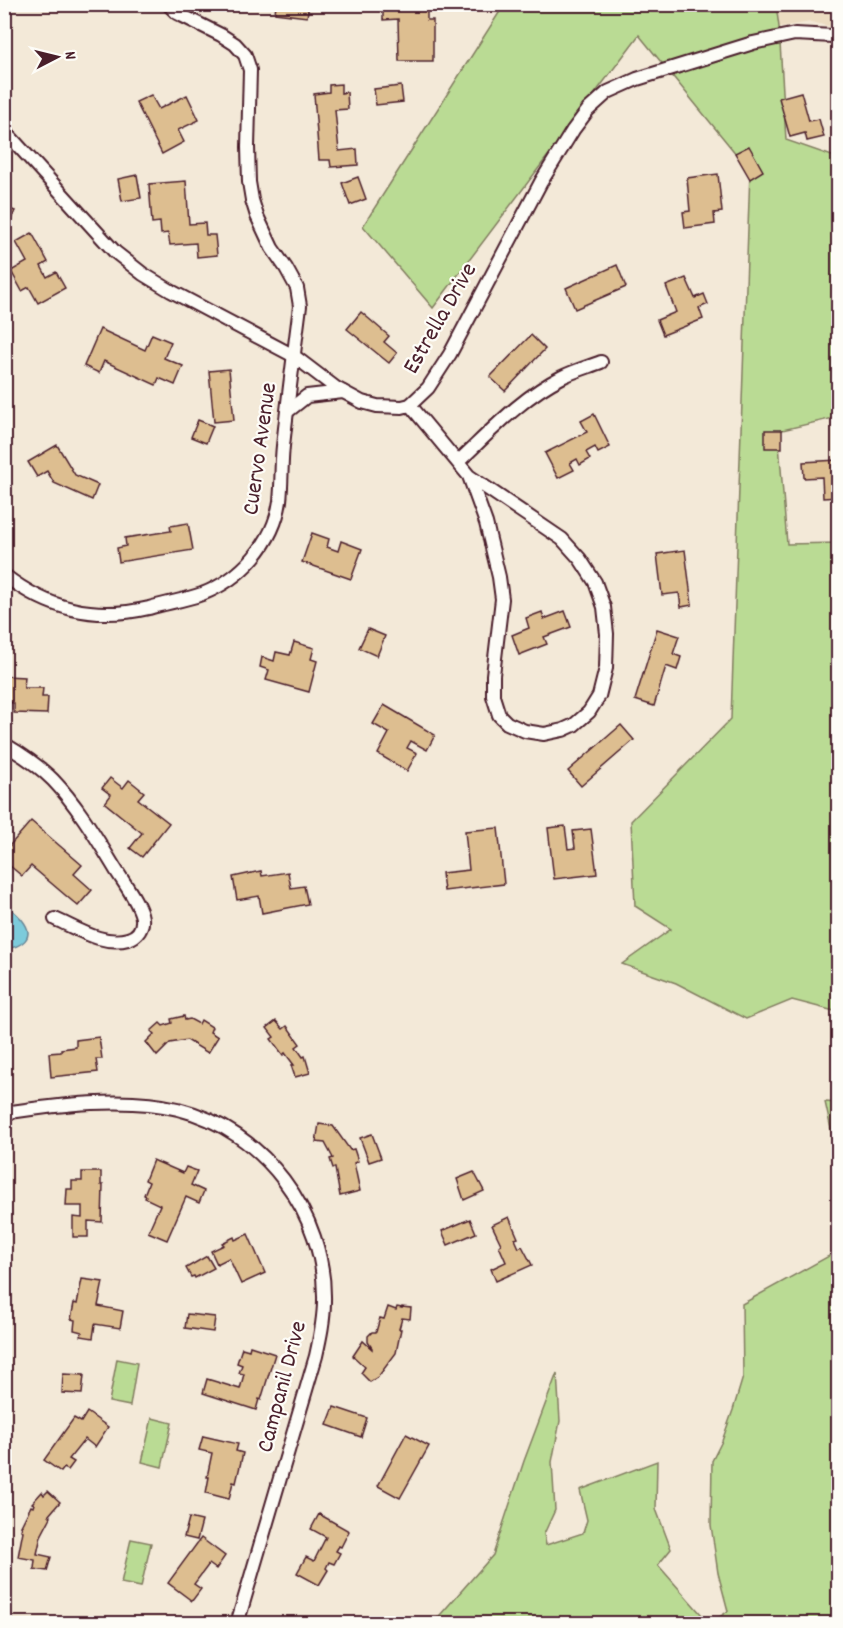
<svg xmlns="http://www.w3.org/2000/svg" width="843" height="1628" viewBox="0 0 843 1628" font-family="Dekko,sans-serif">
  <rect width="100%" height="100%" fill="#f3e9d8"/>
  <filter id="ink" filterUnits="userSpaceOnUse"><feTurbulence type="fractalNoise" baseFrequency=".0167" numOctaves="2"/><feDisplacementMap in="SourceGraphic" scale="12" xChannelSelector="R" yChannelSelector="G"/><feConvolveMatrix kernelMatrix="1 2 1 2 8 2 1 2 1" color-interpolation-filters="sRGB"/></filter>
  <g filter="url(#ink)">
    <path fill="#ecdcc2" d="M776,5H838V28L811,22L779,27Z"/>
    <g fill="#badb94" stroke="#827d60" stroke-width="1.5">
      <path d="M504,5H776L779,27L786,140L838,158V417L778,431L787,544L838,543V1012L792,1000L746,1019L676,983L622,964L671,929L635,906L631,821L731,719L750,171L639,35L433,308L363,226Z"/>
      <path d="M825,1102L838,1103V1161Z"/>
      <path d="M838,1248V1623H711L728,1611L718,1573L711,1525L712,1461L722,1441L733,1410L743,1377L742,1304L831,1255Z"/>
      <path d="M117,1359L137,1363L130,1406L109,1402Z"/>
      <path d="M557,1373L560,1421L552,1462L555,1510L544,1534L546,1545L583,1533L587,1520L580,1490L657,1461L656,1509L671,1549L658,1565L709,1623H433L493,1555L524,1461Z"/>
      <path d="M152,1418L172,1423L162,1467L142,1462Z"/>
      <path d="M131,1539L151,1543L141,1587L121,1583Z"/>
    </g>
    <path fill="#7dcbdb" stroke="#698695" stroke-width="1.5" d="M5,904C11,909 18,914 23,921C36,938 21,947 5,949Z"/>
    <g fill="#ddbe90" stroke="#4a1f2b" stroke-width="1.5">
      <path d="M276,4H309L307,17L275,13Z"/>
      <path d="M383,4H436V7H427V20H433V61H399L398,19L383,20Z"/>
      <path d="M341,84V93L347,92L348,109L335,110L339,151L357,149L358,165L331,167L330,160H319L314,94L329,92V85Z"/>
      <path d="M401,86L403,102L376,105L374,89Z"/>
      <path d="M801,92L809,121L819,119L824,137L807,141L805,133L790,137L779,98Z"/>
      <path d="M151,95L159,109L187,95L199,120L178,130L184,142L162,154L136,102Z"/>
      <path d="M749,146L763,171L750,179L735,153Z"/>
      <path d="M718,174L722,212L714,213L715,224L685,228L683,212L690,211L687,178Z"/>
      <path d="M137,175L141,198L122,201L118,179Z"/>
      <path d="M358,177L366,199L350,205L342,183Z"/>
      <path d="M186,181L189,224L205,223L206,235H215L217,255L197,257L196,243L170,245L168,233L161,234L160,222L152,223L149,184Z"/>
      <path d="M4,207L15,211L7,228L4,227Z"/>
      <path d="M32,233L48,262L41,266L47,277L56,272L65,288L38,303L29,287L22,291L11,271L27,262L16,242Z"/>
      <path d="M617,265L626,287L575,309L566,288Z"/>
      <path d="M686,278L695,298L704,294L708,304L699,308L703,319L663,335L657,320L676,312L666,286Z"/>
      <path d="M361,312L389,336L384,342L397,353L389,363L347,329Z"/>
      <path d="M100,329L145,350L152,334L171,342L164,358L183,366L175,385L159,378L156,385L104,361L99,373L84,366Z"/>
      <path d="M531,335L545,349L505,391L490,377Z"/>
      <path d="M229,369L234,420L214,422L209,371Z"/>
      <path d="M594,414L610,447L598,453L595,447L586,452L590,459L580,465L577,459L570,463L574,470L558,478L545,453L587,432L581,421Z"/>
      <path d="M198,420L213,426L206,443L191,437Z"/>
      <rect x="765" y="430" width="17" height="18"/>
      <path d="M57,445L75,475L98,485L92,500L54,483L47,471L37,477L28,462Z"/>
      <path d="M838,460V497L823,498L822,477L804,478L803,462Z"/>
      <path d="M188,523L193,550L119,562L117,548L126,546L125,538L171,531L170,526Z"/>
      <path d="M312,533L329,539L327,547L338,551L341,541L362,549L351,579L302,562Z"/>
      <path d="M685,550L692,605L681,607L679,593L662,595L657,554Z"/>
      <path d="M565,611L571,627L544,637L547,644L519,655L512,635L529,628L526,618L542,612L544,619Z"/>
      <path d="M368,629L385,636L377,656L359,648Z"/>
      <path d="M657,629L679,636L673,654L681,657L677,670L666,666L654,706L635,700Z"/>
      <path d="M294,642L314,648L311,659L317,661L309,692L266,680L269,670L260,667L262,657L274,661L276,652L290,655Z"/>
      <path d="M4,676L25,677L24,688H43L42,697H48L47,714L14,713V703L4,702Z"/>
      <path d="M384,705L435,735L427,750L411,741L407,748L417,753L407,771L378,754L389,733L373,724Z"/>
      <path d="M621,725L634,740L581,786L568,771Z"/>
      <path d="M110,778L123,788L129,780L144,792L138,799L169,823L142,857L130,848L142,833L105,803L111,795L102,788Z"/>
      <path d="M31,821L82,865L74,874L92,890L78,906L31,866L22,876L4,861V852Z"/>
      <path d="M565,826L568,849L575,848L573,831L591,829L597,874L554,879L548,828Z"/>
      <path d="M498,828L504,884L444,891L442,873L469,870L465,831Z"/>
      <path d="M261,871L262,876L288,872L291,888L304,886L308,904L262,913L259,896L237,900L233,877Z"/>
      <path d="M184,1016L185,1020L190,1019L199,1024L201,1020L212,1027L210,1032L218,1037L208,1053L187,1040L170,1043L157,1056L146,1042L154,1034L151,1031L160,1023L163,1026L172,1023L171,1019Z"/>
      <path d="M276,1021L283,1029L287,1026L300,1044L296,1047L303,1057L305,1056L310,1073L295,1077L291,1065H294L285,1053L283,1055L271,1039L274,1037L267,1028Z"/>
      <path d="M99,1037L102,1059H96L98,1072L51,1077L49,1053L61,1052V1049L76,1047V1040Z"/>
      <path d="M319,1124L333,1126L350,1150L354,1149L358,1161L354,1163L360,1191L340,1196L335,1168H333L330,1159L333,1158L325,1143L316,1142Z"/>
      <path d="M372,1134L381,1158L369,1162L360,1138Z"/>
      <path d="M153,1160L183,1173L186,1167L197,1171L191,1185L204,1191L199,1203L186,1197L167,1240L148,1232L160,1205L145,1198L146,1196L144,1195L149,1182L145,1180Z"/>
      <path d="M82,1172H101V1185H103L102,1222L88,1221V1237H73V1217L82,1218V1206H66L67,1189H72V1181H82Z"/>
      <path d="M474,1172L484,1191L464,1200L457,1179Z"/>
      <path d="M509,1217L518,1238L515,1239L519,1248L522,1246L532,1265L496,1281L491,1269L506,1262L499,1246L501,1244L492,1225Z"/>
      <path d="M470,1219L476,1233L448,1245L442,1231Z"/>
      <path d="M248,1234L265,1273L241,1284L229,1258L217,1264L211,1251L224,1245L222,1243L234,1237L235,1240Z"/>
      <path d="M207,1256L214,1268L195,1278L194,1276L191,1277L186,1268Z"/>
      <path d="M82,1279L103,1282L98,1306L123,1311L120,1328L95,1324L93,1338L81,1336L82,1332L74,1330L75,1320L71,1319L74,1303L77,1304Z"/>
      <path d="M388,1307L396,1310L397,1307L402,1308V1307L411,1308L410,1319L402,1318L399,1329H401L396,1353L378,1377L370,1382L361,1373L365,1367L353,1356L363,1341L372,1349V1348L368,1342V1336L372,1332H376L380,1318L384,1319Z"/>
      <path d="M187,1314L215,1317L213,1332L185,1328Z"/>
      <path d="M250,1346L275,1354L261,1400L259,1399L256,1410L203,1393L207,1379L240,1389L244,1374L239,1373L242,1365L237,1363L242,1348L249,1350Z"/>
      <path d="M63,1374L84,1375L82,1394L62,1393Z"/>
      <path d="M334,1407L367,1418L361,1437L327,1425Z"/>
      <path d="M87,1412L108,1427L95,1447L85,1439L69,1459L74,1462L68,1470L64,1468L61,1472L44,1460L74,1418L81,1422Z"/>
      <path d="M406,1434L429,1446L400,1498L378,1486Z"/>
      <path d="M203,1436L238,1444L236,1451L243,1453L236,1483L233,1482L229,1499L206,1493L209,1477H207L212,1453L199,1450Z"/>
      <path d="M48,1491L60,1502L49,1515L51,1517L41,1536L37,1554L51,1557L47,1571L34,1569L35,1560L18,1557L23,1531L21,1530L22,1526H21L31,1506L33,1507L34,1504L32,1503L42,1492L44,1495Z"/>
      <path d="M319,1514L349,1531L341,1547L339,1546L336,1551L340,1553L334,1564L329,1562L326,1568L328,1570L319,1585L297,1573L306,1557L314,1561L326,1537L311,1529Z"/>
      <path d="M189,1518L202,1521L197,1540L184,1537Z"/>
      <path d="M201,1538L225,1556L216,1569L209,1564L194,1584L201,1589L192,1601L168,1583Z"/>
    </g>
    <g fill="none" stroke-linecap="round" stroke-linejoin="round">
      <defs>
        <g id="street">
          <path d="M4,130L115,252L143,274L171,291L294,356L336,388L362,402L377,406L402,407L410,405L428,388L450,354L541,182L573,130L588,110L608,92L637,79L753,43L795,34L833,36L838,38"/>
          <path d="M410,405L469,476L486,523L499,577L502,599L493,675V696L499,715L507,723L525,731L544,734L563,730L574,725L589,712L599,696L606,668L607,634L604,607L595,582L580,559L562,539L469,476"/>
          <path d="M288,411L307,396L343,392"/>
          <path d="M458,462C490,432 522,397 562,377C574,371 588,367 601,362"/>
          <path d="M4,575C48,609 94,621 149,608C166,603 185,600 202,594C241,579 274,543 280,501C282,483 281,464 283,446C288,400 294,353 300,306L297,288L286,268L272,248L257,216L252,200L249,182L248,147L250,70L245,55L235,44L221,35L177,13L168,4"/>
          <path d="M4,744C21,754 39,766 53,780C78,806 97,839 116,870C124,883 140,904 142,918C143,928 138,936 128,939C103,946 78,929 55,919"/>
          <path d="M4,1113C57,1105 126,1096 178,1109C263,1130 326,1213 324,1301C324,1320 320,1338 316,1356L237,1624"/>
        </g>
      </defs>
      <use href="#street" stroke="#4a1f2b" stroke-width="16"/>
      <use href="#street" stroke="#fdfcf7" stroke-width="12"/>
    </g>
  </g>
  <g text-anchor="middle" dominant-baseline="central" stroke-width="4.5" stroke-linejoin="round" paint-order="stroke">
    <g font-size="24" fill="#4a1f2b" stroke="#fdfcf7">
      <text transform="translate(441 319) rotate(-60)">Estrella Drive</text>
      <text transform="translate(261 449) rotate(-82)">Cuervo Avenue</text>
      <text transform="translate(283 1387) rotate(-75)">Campanil Drive</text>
    </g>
  </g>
  <rect width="843" height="1628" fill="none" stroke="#fdfcf7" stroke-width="24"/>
  <rect x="12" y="12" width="819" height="1604" fill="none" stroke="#4a1f2b" stroke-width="2" filter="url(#ink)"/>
  <g transform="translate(57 57) rotate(83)" stroke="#fdfcf7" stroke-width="4.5" paint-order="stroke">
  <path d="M0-4.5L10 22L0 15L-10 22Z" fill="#4a1f2b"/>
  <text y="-9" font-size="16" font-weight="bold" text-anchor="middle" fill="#4a1f2b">N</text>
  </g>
</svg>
